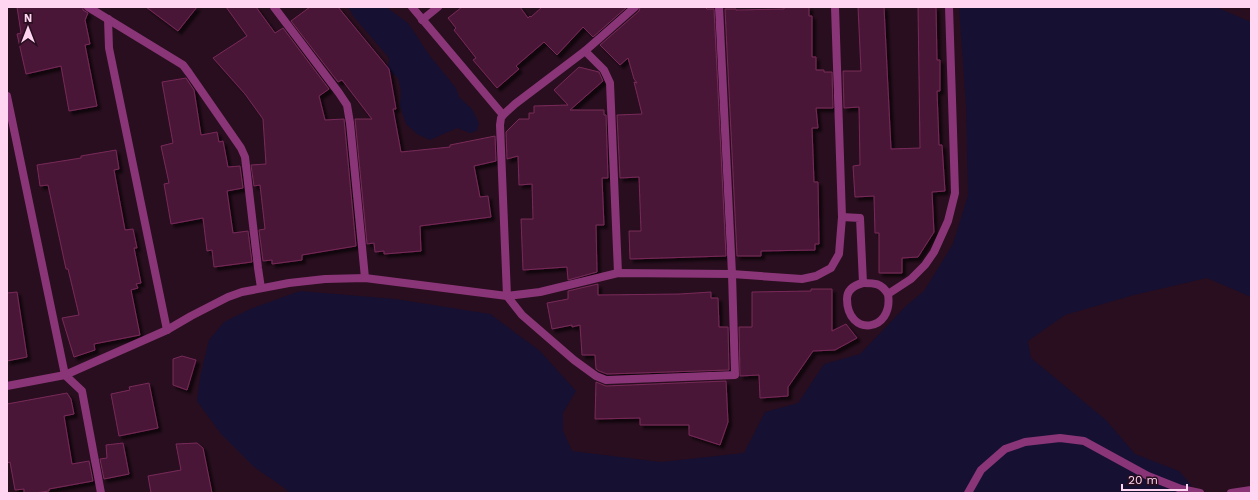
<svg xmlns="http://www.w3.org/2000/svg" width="1258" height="500" viewBox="0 0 1258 500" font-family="'Work Sans',sans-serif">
  <defs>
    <filter id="shadow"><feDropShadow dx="3.5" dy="3.5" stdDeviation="1" flood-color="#0009"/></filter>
  </defs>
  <rect width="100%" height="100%" fill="#280e1e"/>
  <g fill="#161033">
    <path d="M348,7H386L408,23L430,56L456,88L459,97L472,109L479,123L477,131L470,133L457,128L430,140L417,134L406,124L400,106L401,90L398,78L388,70L389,58L354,17Z"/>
    <path d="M959,7H1216L1251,22V297L1207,278L1134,295L1065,315L1028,341L1031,358L1106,420L1135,454L1179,471L1191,485L1188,493H288L286,489L254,467L221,434L197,401L200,377L209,340L224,322L250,309L300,291L395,299L490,314L540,351L576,391L563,413V431L572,451L661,462L744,453L765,412L798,403L824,364L860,354L906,306L924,291L953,244L968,195L966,105Z"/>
  </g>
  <g fill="#4a1837" stroke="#782959" filter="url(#shadow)">
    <path d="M17,7H83V10L88,13L85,20L90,44L85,45L97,106L69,111L61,66L26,74L17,34L21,33Z"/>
    <path d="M146,7H197L178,31Z"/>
    <path d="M226,7H256L275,33L283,28L329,89L319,96L325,120L344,119L356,246L302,255V260L272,264V260L263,261L259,230L265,229L260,185L254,186L251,165L266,164L263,119L245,94L213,58L247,36Z"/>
    <path d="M310,7H338L389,69L396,109H393L401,152L450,147V145L495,136L496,161L474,166L480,197L488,196L491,217L420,226L421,251L384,254V251L375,252L374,243L367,244L355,119H372L342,80L338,82L291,21Z"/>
    <path d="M462,7H520L528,18L530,16L531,17L542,7H627L593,37L583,27L557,55L544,42L516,66L519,69L497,88L473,60L476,58L454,30L456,28L448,18Z"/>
    <path d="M640,7H705L707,9H714L726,256L630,259L629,231H641L639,177L620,178L617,115L642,114L634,82L637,83L634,79L628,58L620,65L600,45L639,11Z"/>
    <path d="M784,7H809V16H812V57H816V70H824V72H832L833,108H816L818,128H812L814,182H818L819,244H815V250L761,251V256H737L725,9H736V10L784,9Z"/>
    <path d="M858,7H884L891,149L920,148L918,7H936L937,60H940V91H937L939,145H942L945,191L932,192L934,232L918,257L902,258V273H879V233H875L874,196L855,197L853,166L860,165L859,107L844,108L843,71H861Z"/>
    <path d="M579,67L599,72L603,81L570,110H604V115H606L608,178H602L604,225H596L597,272L568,280L567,267L523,270L521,219H533L532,184L519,185L518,156L507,159L506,132L519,119H529V113H534V106L568,105L554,90Z"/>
    <path d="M186,78L194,90L201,135L217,132L219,142L223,141L228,167L240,166L243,188L227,191L233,233L248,231L252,262L214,267L212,250L207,251L203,218L171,224L164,184L169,183L161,146L173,143L162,82Z"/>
    <path d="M116,150L119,169L114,170L125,230L133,229L137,248H134L141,283L136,284L138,288L131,290L140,335L94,344L95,350L74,357L62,318L79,315L68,269H66L48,185L40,186L37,165L81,158V156Z"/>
    <path d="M598,284V295L680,294L711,292V298H718L719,327H728L729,370L607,374L599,371L596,369L595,355H582L580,325L572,327V325L552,329L547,303L568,299V291Z"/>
    <path d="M811,289H832V331L846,324L857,338L835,350L813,351L788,387V396L760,398L759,375L740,376L739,327H752V292L811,291Z"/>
    <path d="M17,292L27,357L7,361V293Z"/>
    <path d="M182,356L196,360L187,390L173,385V359Z"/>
    <path d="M726,381L728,422L720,445L689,435V425H640V418L595,419L596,382L606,386Z"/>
    <path d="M149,383L158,428L119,436L111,394L130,390L129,387Z"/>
    <path d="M67,393L71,399L74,414L64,416L72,464L89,461L93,481L49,489V491L35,493H24V489L15,490L10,462L7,463V404Z"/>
    <path d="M123,443L129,474L104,479L100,459L107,458L106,445Z"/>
    <path d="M197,443L203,448L212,493H151L148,476L181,470L176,444Z"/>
  </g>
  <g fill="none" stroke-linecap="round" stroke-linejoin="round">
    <g stroke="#8a3577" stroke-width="8">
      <path d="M88,7L183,65L189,73L241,148L245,157L258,268L261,288"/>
      <path d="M274,7L339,93L347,105L350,123L365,278"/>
      <path d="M412,7L503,115L501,118L500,125L507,296L522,315L574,360L596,376L606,380L735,375L732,274L719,7"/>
      <path d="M108,19L109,48L167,330"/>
      <path d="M422,20L438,7"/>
      <path d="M585,51L604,70L610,83L618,273"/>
      <path d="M7,96L65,375L82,391L101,493"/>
      <path d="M503,115L515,104L585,51L635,7"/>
      <path d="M842,217L860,218L863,283C855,285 847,289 847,299C847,337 894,333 888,294L911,279L925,265L934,252L948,221L955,193L949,7"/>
      <path d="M863,283C875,283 881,283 888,294"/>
      <path d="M7,386L65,375L167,330L191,316L228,297L242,292L289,283L325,279L365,278L507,296L540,292L618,273L732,274L802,279L816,276L831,268L839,254L842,217L835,7"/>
      <path d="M968,493L981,470L1005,449L1025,442L1060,438L1084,441L1148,476L1181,489L1200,493"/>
      <path d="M1231,493L1251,490"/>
    </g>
  </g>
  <rect width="1258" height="500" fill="none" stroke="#ffd5f2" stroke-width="16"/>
  <g transform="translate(28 28)" stroke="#280e1e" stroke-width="3" paint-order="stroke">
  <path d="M0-3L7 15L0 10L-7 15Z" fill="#ffd5f2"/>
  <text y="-6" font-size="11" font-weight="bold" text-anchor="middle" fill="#ffd5f2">N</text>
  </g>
  <path d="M1122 484v6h65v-6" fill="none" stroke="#ffd5f2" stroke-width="2"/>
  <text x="1128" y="484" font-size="12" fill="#ffd5f2" stroke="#280e1e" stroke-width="3" paint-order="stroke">20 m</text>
</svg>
